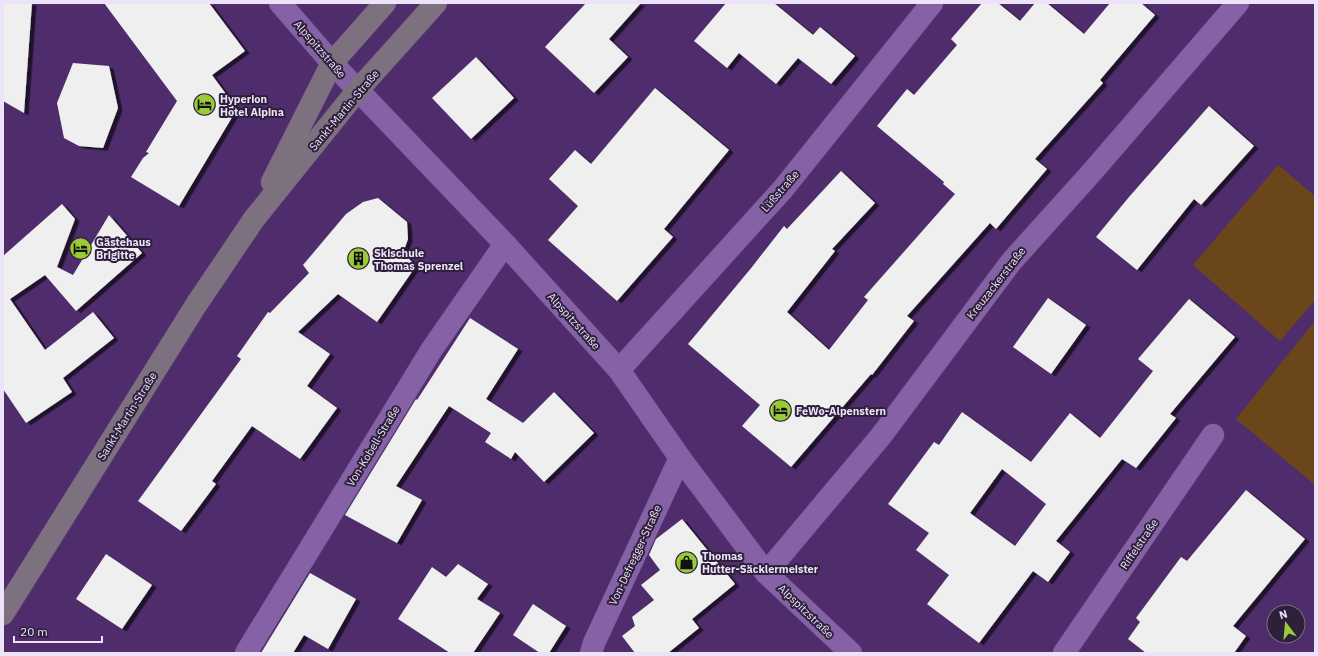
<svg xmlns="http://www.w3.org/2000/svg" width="1318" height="656" viewBox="0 0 1318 656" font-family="'IBM Plex Sans',sans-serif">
  <defs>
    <filter id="shadow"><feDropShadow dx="4.5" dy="2.5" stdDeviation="0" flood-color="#0009"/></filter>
  </defs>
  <rect width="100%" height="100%" fill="#4f2d6c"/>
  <g fill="#6c461b">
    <path d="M1278,165L1315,196V300L1280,341L1193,265Z"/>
    <path d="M1315,321V485L1236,419Z"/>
  </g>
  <g fill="#efefef" fill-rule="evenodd" filter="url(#shadow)">
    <path d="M3,3H32L24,113L3,101Z"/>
    <path d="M104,3H209L245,51L212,75L237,109L179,206L131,177L143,158L149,153L146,152L177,101Z"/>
    <path d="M586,3H641L609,39L628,57L594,93L545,47Z"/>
    <path d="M726,3H774L813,35L820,27L855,56L831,84L798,58L776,84L739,53L727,68L694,41Z"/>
    <path d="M982,3H998L1020,21L1035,3H1047L1084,34L1110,3H1141L1155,15L1100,80L1103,83L1035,159L1047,169L996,229L990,223L907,316L914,321L872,375L871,374L791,467L742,426L760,405L688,344L752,267L784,226L787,229L841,171L875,203L832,249L835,251L787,312L829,350L868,300L864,297L955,194L943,184L944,182L877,126L907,89L914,95L957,45L951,39Z"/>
    <path d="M476,57L514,98L471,139L432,98Z"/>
    <path d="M73,63L109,66L118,108L103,148L79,146L64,138L57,103Z"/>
    <path d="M655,88L729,150L664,229L673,237L617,301L548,240L578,206L549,179L575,150L591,164Z"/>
    <path d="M1209,106L1254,146L1201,205L1194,199L1137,270L1096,237L1129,197Z"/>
    <path d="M378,198L407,222L408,239L403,253L416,266L377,322L338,294L298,332L330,354L307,386L337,408L300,459L252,426L212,481L216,484L181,531L138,501L241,359L237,356L268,312L270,313L309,273L303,265L346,214L363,202Z"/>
    <path d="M62,204L75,219L57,267L73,275L109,215L142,253L76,311L45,275L10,299L45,350L93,312L114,338L63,378L72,392L26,423L3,389V256Z"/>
    <path d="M1048,298L1086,325L1051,374L1013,347Z"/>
    <path d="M1189,299L1235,337L1170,414L1176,418L1136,468L1122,459L1056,541L1070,552L1048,582L1033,571L979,643L927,604L949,575L916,550L929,533L888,504L934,442L939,445L962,412L1031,462L1070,413L1100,438L1153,371L1138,359ZM1002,469L1046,504L1015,546L970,513Z"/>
    <path d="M470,318L518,349L486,399L523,423L554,392L594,433L544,482L515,452L511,459L485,442L491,433L449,406L396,486L422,500L397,543L345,515L416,399L417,400Z"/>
    <path d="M1246,490L1305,539L1233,626L1246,636L1234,653H1146L1128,639L1140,622L1136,618L1181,557L1187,561Z"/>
    <path d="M682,519L735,584L692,619L699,628L668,653H635L622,636L635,626L632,617L654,600L641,585L660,570L649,555L656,539Z"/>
    <path d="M106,554L152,585L122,629L76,599Z"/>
    <path d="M458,564L488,584L477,599L500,613L473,653H450L398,619L432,567L446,577Z"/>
    <path d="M310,573L356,599L328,649L304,635L293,653H261Z"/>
    <path d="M533,604L566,626L549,653H540L513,635Z"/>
  </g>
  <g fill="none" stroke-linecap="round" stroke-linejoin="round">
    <defs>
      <g id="street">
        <path d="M280,3L332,63L505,244L619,370L680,458L766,573L851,653"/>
        <path d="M619,370L783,189L932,3"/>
        <path d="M766,573L881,436L1011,262L1092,172L1238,3"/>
        <path d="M246,653L432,349L505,244"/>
        <path d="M591,653L594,643L680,458"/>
        <path d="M1064,653L1213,435"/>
      </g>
      <g id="secondary">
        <path d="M272,182L332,63L385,3"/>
        <path d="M3,614L196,305L254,219L357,91L436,3"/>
      </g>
    </defs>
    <use href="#street" stroke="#65487b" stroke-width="23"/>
    <use href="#secondary" stroke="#65487b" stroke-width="23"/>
    <use href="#street" stroke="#8562a6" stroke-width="22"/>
    <use href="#secondary" stroke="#7e717f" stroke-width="22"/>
  </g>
  <defs>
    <symbol id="hotel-disc" viewBox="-11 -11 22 22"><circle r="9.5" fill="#99cb36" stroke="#2e1f3b"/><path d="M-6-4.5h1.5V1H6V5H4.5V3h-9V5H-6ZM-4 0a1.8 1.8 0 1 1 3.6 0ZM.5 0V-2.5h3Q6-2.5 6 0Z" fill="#111"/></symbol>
    <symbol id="building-disc" viewBox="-11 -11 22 22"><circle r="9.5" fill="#99cb36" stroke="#2e1f3b"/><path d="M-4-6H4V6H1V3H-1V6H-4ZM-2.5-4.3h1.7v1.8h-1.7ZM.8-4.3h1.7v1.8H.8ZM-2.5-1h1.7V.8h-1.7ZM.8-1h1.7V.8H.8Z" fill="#111"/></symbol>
    <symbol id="shop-disc" viewBox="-11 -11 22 22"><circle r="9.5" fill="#99cb36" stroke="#2e1f3b"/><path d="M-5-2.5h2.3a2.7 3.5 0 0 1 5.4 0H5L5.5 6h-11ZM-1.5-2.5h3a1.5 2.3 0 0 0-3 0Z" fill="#111"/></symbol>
  </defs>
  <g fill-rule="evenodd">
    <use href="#hotel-disc" x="192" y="92" width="25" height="25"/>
    <use href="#hotel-disc" x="68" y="236" width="25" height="25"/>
    <use href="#building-disc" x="346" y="246" width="25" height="25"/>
    <use href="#hotel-disc" x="768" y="398" width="25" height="25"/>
    <use href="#shop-disc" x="674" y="550" width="25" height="25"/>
  </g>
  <g text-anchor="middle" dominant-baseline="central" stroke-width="4" stroke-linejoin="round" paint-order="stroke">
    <g font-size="11" fill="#ede3f9" stroke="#2e1f3b">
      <text transform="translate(320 49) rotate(49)">Alpspitzstraße</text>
      <text transform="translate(344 110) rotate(-50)">Sankt-Martin-Straße</text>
      <text transform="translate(780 191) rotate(-49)">Lüßstraße</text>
      <text transform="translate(996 283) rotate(-52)">Kreuzackerstraße</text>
      <text transform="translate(574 321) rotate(48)">Alpspitzstraße</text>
      <text transform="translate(127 416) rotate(-58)">Sankt-Martin-Straße</text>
      <text transform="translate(373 446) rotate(-59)">Von-Kobell-Straße</text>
      <text transform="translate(1139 544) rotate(-56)">Riffelstraße</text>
      <text transform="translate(635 555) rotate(-65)">Von-Defregger-Straße</text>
      <text transform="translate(806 611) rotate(44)">Alpspitzstraße</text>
    </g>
    <g font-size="11" font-weight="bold" fill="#ede3f9" stroke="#2e1f3b" text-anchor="start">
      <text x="220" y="99">Hyperion<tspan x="220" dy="13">Hotel Alpina</tspan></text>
      <text x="96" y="242">Gästehaus<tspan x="96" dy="13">Brigitte</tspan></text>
      <text x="374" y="253">Skischule<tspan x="374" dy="13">Thomas Sprenzel</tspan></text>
      <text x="796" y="411">FeWo-Alpenstern</text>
      <text x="702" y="556">Thomas<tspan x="702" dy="13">Hutter-Säcklermeister</tspan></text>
    </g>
  </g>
  <rect width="1318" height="656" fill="none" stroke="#ede3f9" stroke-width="8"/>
  <g transform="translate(1286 624) rotate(344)"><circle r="19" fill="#2e1f3b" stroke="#7a6d87"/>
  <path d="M0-3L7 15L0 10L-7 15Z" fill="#99cb36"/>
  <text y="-6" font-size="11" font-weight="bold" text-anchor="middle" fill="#ede3f9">N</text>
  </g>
  <path d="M14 636v6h88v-6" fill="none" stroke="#ede3f9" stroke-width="2"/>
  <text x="20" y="636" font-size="12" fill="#ede3f9" stroke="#2e1f3b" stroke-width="3" paint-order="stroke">20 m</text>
</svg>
